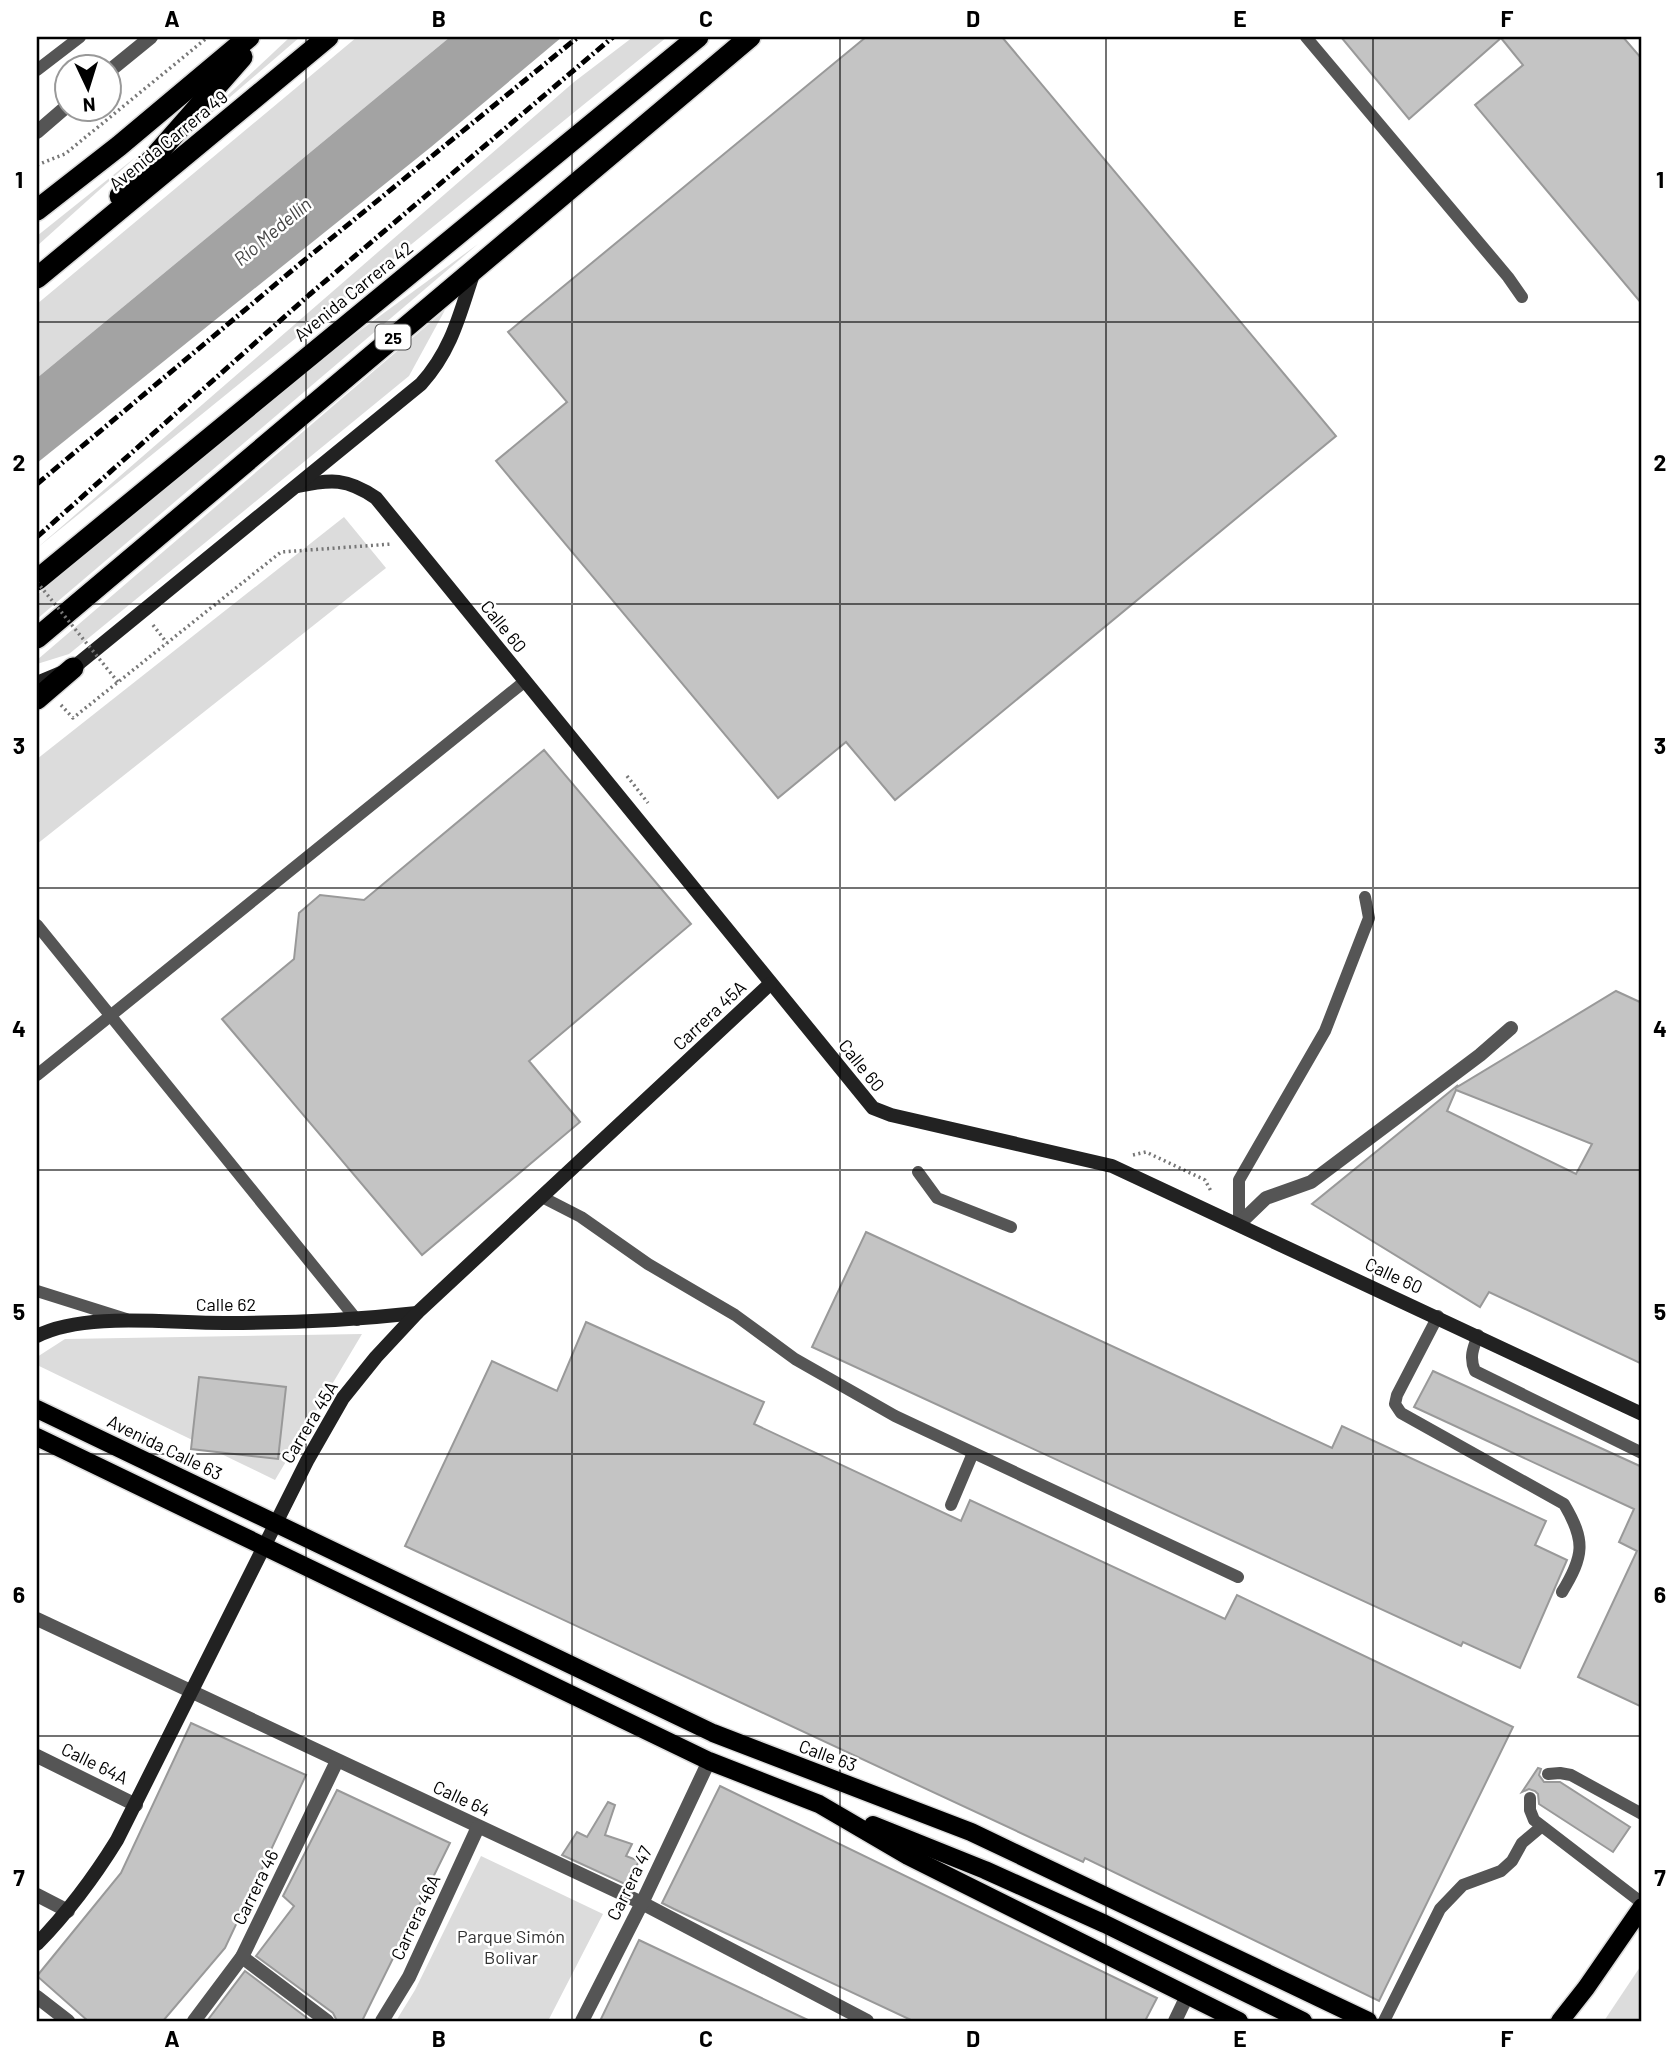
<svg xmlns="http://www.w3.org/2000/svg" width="1679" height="2058" viewBox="0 0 1679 2058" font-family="Barlow,sans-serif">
  <rect width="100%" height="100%" fill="#fff"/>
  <g fill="#dcdcdc">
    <path d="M290,37H300L180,140Z"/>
    <path d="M357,37H450L37,378V304Z"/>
    <path d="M633,37H667L37,548L574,82Z"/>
    <path d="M137,156L37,246V236Z"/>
    <path d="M478,244L37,619V595L328,354Z"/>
    <path d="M445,310L409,376L69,654L37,664V660Z"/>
    <path d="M344,517L386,568L37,844V759Z"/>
    <path d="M362,1334L275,1480L37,1365V1357L65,1339Z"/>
    <path d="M481,1856L603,1914L548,2021H396L415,1990Z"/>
    <path d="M1642,1964V2021H1604Z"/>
  </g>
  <path fill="#a3a3a3" d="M450,37H562L431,147L37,463V378Z"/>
  <g fill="#c4c4c4" stroke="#999" stroke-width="2" fill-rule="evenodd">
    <path d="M866,37H1002L1336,436L895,800L846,742L778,798L496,461L567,402L508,332Z"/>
    <path d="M1341,37H1623L1642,59V304L1475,105L1523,65L1501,38L1409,119Z"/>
    <path d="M544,750L691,924L529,1061L580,1122L422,1255L222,1019L294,959L299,913L320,895L364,900Z"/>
    <path d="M1616,991L1642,1003V1364L1489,1292L1480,1307L1312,1204L1458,1085L1457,1087ZM1456,1090L1592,1144L1576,1174L1447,1111Z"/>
    <path d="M866,1232L1332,1448L1342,1426L1546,1521L1535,1545L1567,1560L1520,1668L1463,1642L1461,1646L812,1347Z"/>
    <path d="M586,1322L764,1402L754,1424L961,1521L970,1500L1225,1619L1237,1595L1513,1727L1379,2001L1085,1858L1083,1862L405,1546L492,1361L557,1391Z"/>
    <path d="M1433,1371L1642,1467V1707L1578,1677L1637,1551L1619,1542L1634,1509L1414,1407Z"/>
    <path d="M199,1377L286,1387L278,1459L191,1449Z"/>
    <path d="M191,1723L306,1775L225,1948L163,2021H88L37,1976L121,1873Z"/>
    <path d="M1538,1768L1541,1769L1539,1775L1544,1782H1560L1630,1827L1613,1852L1539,1804L1538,1794L1535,1791L1529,1789L1522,1792Z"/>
    <path d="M720,1786L1157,1998L1145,2021H913L674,1909L662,1903Z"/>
    <path d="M337,1790L450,1843L362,2021H337L333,2013L256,1956L294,1906L283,1896Z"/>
    <path d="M608,1802L615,1805L605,1835L632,1844L626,1856L639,1861L627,1885L562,1855L577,1832L587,1837Z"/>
    <path d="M639,1940L810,2021H600Z"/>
    <path d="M245,1971L311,2021H207Z"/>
  </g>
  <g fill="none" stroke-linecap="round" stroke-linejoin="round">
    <defs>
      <g id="primary">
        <path d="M37,1409L713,1733L971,1832L1368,2021"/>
        <path d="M37,1437L709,1761L819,1804L908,1856L1239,2021"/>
        <path d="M873,1825L985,1870L1105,1924L1303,2021"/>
        <path d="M1560,2021L1586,1988L1642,1907"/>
      </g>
      <g id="highway">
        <path d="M120,196L242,57"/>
        <path d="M37,210L119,146L249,37"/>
        <path d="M37,278L328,37"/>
        <path d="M37,580L698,37"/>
        <path d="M37,638L750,37"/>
        <path d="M37,699L73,668"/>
      </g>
    </defs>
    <use href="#primary" stroke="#dbdbdb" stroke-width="21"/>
    <use href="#highway" stroke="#dbdbdb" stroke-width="24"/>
    <g stroke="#777" stroke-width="3.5" stroke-dasharray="2 3.5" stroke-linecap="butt">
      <path d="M37,165L65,154L208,37"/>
      <path d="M153,625L167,643"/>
      <path d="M61,705L73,718L281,552L392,544"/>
      <path d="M627,776L648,803"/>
      <path d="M1133,1155L1146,1152L1205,1180L1212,1193"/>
    </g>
    <g stroke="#555" stroke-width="12">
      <path d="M1306,37L1508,277L1522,297"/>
      <path d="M37,70L80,37"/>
      <path d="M37,925L357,1320"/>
      <path d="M37,1075L524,682"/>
      <path d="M918,1172L937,1198L1011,1227"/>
      <path d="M542,1197L581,1217L648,1264L735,1315L795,1359L895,1416L1238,1577"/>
      <path d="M1239,1224V1180L1325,1031L1369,918L1365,897"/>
      <path d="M37,1291L126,1319"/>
      <path d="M1438,1316L1397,1395L1395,1404L1401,1413L1564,1504C1586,1541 1584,1556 1562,1592"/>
      <path d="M1478,1335C1473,1348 1469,1358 1475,1371L1642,1453"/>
      <path d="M951,1505L973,1453"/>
      <path d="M1548,1774L1560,1773L1571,1775L1642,1814"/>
      <path d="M1530,1798V1810L1534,1820L1642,1903"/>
      <path d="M1384,2021L1440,1909L1463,1885L1501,1871L1512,1861L1522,1843L1541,1827"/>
    </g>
    <g stroke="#555" stroke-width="14">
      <path d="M108,72L151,37"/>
      <path d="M37,132L66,107"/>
      <path d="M1239,1224L1266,1198L1311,1182L1480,1055L1511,1028"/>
      <path d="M37,1619L642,1903L867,2021"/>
      <path d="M37,1756L136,1805"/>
      <path d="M37,1895L68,1911"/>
      <path d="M242,1957L327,2021"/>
      <path d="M37,1997L68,2021"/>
      <path d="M194,2021L242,1957L337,1761"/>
      <path d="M382,2021L409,1977L478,1827"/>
      <path d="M582,2021L642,1903L709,1761"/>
      <path d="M1175,2021L1187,1996"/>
    </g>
    <g stroke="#222" stroke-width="14">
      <path d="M298,486C331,479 347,478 376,498L873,1108L891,1115L1112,1166L1642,1414"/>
      <path d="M37,683L73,668L421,384C452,350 460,313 474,271"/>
      <path d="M37,1336C86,1311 173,1324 229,1323C292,1323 354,1320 417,1313"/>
      <path d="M37,1944C69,1911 93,1879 117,1840L307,1461L343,1398L376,1357L417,1313L770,984"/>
    </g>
    <use href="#primary" stroke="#000" stroke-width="18"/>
    <use href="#highway" stroke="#000" stroke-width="21"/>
    <g stroke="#000" stroke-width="5" stroke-dasharray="10 3.5 2 3.5" stroke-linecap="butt">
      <path d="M37,484L301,263L578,37"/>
      <path d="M37,537L309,295L613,37"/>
    </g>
    <path stroke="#777" stroke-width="3.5" stroke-dasharray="2 3.5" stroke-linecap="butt" d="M37,582L118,682"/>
  </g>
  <path fill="none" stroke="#000" stroke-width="2" stroke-opacity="0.55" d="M306,37V2021M572,37V2021M840,37V2021M1106,37V2021M1373,37V2021M37,322H1642M37,604H1642M37,888H1642M37,1170H1642M37,1454H1642M37,1736H1642"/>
  <g text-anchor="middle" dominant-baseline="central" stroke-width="5" stroke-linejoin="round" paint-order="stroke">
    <rect fill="#fff" stroke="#4c4c4c" stroke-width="2" x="375.5" y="324.5" width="35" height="25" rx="5"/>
    <g font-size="16" font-weight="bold" fill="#000">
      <text x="393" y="337">25</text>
    </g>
    <g font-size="18" fill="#000" stroke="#fff">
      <text transform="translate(168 140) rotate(-39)">Avenida Carrera 49</text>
      <text transform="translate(353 291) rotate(-39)">Avenida Carrera 42</text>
      <text transform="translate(504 626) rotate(51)">Calle 60</text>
      <text transform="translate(709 1015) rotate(-43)">Carrera 45A</text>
      <text transform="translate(862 1065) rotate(51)">Calle 60</text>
      <text transform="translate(1394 1275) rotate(25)">Calle 60</text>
      <text x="226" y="1304">Calle 62</text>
      <text transform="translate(309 1422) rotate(-59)">Carrera 45A</text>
      <text transform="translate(165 1447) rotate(26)">Avenida Calle 63</text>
      <text transform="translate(828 1755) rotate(20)">Calle 63</text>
      <text transform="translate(95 1763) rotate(26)">Calle 64A</text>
      <text transform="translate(462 1798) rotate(25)">Calle 64</text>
      <text transform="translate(629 1883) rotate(-64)">Carrera 47</text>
      <text transform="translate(255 1887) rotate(-64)">Carrera 46</text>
      <text transform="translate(415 1917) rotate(-65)">Carrera 46A</text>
    </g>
    <g font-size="18" fill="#333" stroke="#fff">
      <text x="511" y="1936">Parque Simón<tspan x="511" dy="21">Bolivar</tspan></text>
    </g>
    <g font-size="19" font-style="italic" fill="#444" stroke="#fff">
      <text transform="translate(272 231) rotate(-40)">Río Medellín</text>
    </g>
  </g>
  <rect width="1679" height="2058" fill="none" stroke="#ffffff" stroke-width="77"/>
  <g transform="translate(88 88) rotate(176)"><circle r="33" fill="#ffffff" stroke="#999999" stroke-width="2"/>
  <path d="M0-5L12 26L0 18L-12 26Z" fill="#000000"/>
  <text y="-10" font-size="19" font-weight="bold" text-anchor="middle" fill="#000000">N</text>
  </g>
  <rect x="38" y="38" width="1602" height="1982" fill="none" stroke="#000" stroke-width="2.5"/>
  <g font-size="23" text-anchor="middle" font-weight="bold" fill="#000">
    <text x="172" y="27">A</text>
    <text x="439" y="27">B</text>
    <text x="706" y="27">C</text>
    <text x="973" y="27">D</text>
    <text x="1240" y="27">E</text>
    <text x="1507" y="27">F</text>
    <text x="19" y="188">1</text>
    <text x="1660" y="188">1</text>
    <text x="19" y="471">2</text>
    <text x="1660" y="471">2</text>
    <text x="19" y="754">3</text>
    <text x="1660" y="754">3</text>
    <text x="19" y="1037">4</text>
    <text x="1660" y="1037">4</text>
    <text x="19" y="1320">5</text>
    <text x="1660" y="1320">5</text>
    <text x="19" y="1603">6</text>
    <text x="1660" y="1603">6</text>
    <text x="19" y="1886">7</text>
    <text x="1660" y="1886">7</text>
    <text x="172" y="2047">A</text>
    <text x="439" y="2047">B</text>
    <text x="706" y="2047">C</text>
    <text x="973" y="2047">D</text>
    <text x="1240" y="2047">E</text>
    <text x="1507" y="2047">F</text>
  </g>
</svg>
